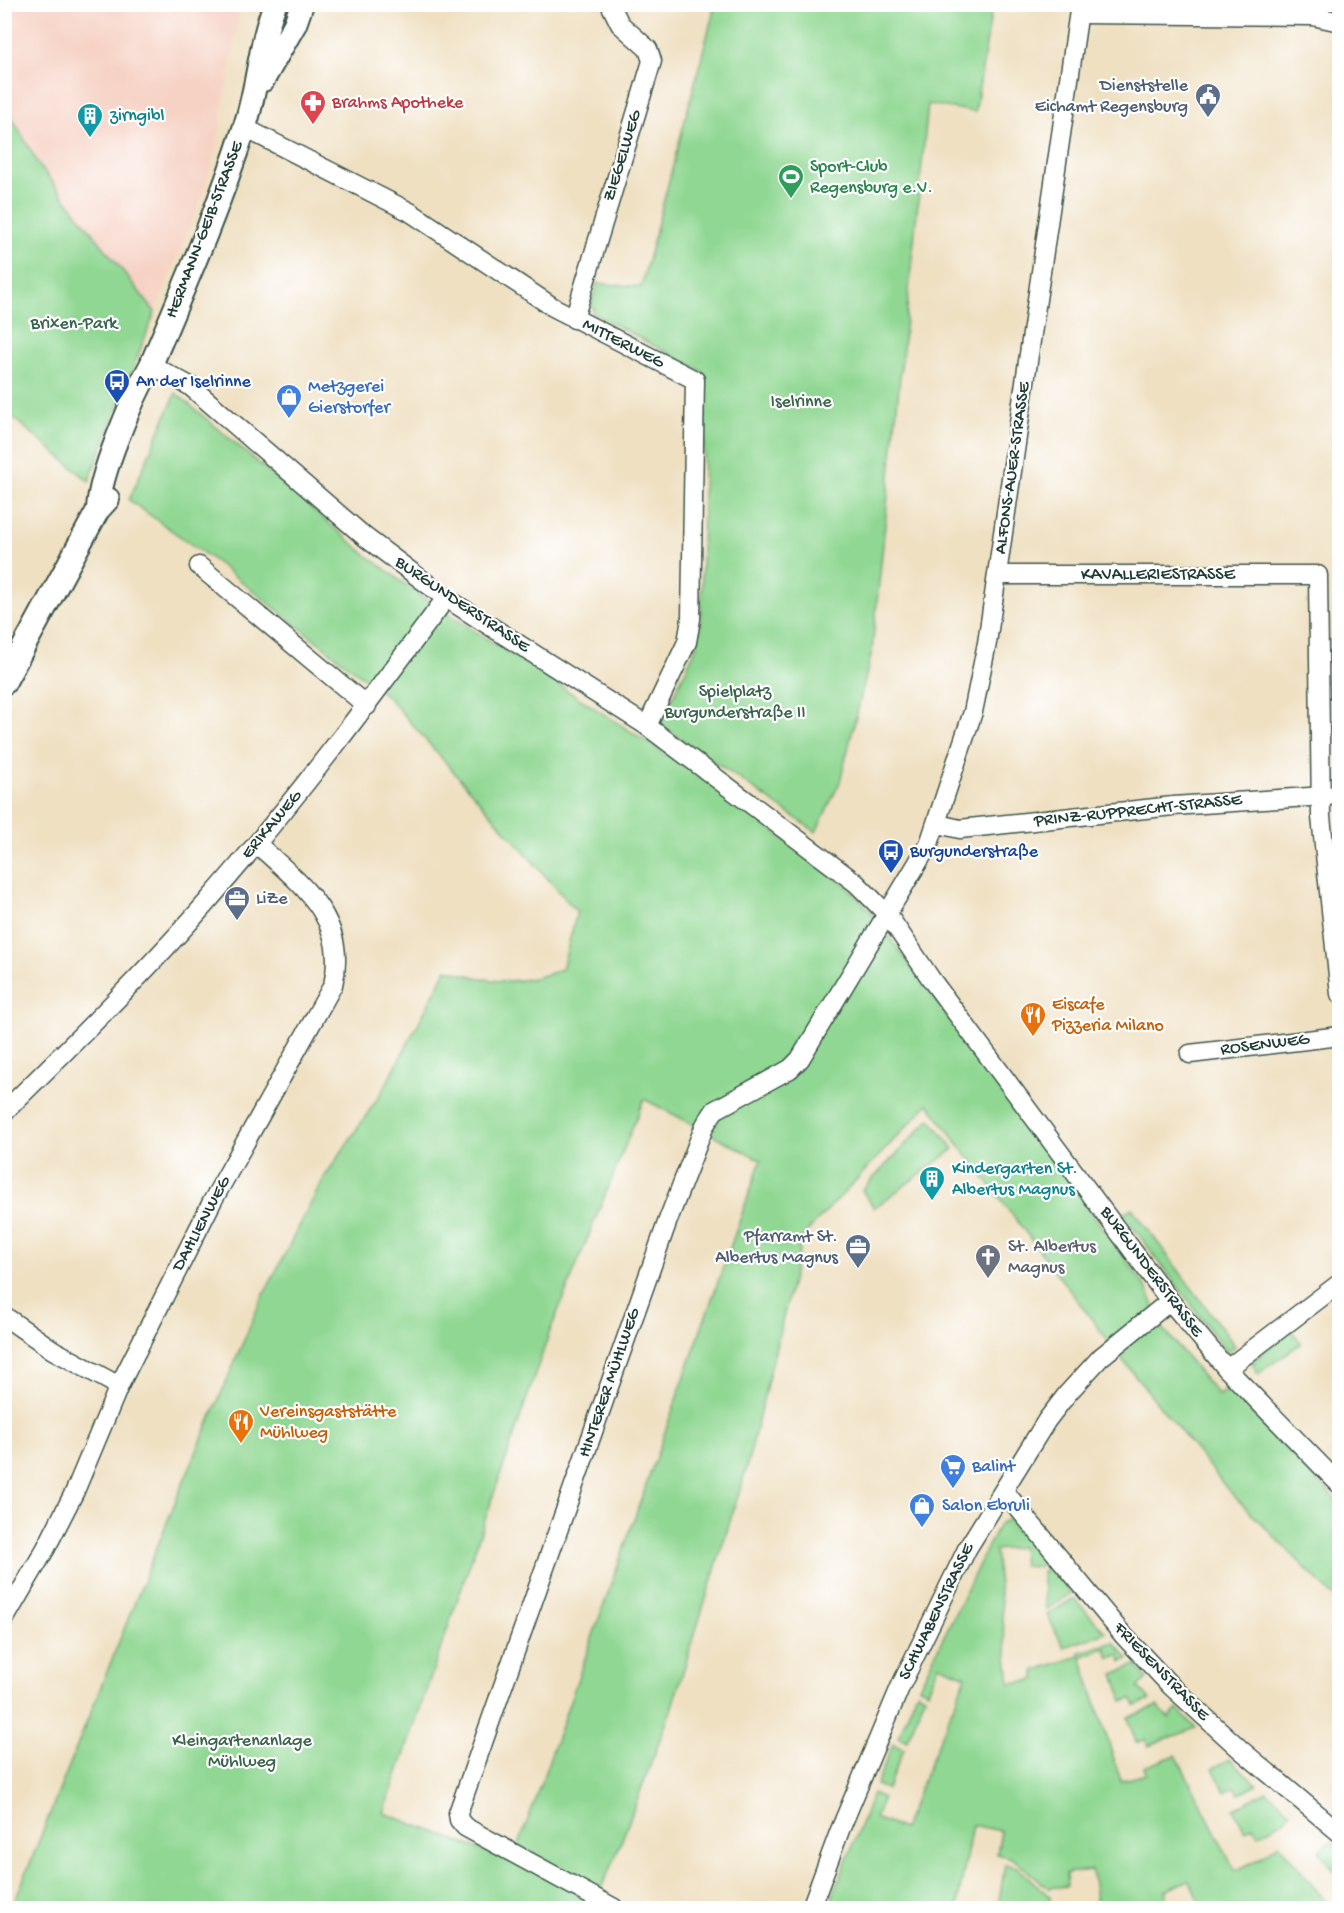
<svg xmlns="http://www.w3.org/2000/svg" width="1344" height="1913" viewBox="0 0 1344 1913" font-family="'Gochi Hand',sans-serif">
  <rect width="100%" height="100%" fill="#fff"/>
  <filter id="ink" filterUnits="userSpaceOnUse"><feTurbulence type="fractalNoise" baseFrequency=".0167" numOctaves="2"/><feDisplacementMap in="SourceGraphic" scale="12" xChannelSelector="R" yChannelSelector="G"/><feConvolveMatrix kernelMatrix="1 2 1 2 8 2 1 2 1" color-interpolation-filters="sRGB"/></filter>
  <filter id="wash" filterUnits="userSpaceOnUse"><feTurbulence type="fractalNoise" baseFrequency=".008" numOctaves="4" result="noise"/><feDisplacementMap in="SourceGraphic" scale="24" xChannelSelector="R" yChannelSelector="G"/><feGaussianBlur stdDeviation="1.35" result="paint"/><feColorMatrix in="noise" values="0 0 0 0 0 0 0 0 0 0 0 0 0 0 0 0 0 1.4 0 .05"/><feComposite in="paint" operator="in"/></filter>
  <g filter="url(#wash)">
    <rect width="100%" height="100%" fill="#efe0c2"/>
    <path fill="#f6d2c4" d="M4,5H241L217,144L206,185L155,312L39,165L5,103Z"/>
    <g fill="#8fd792" stroke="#578a63" stroke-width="1.5" fill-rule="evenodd">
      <path d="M705,5H1005L1004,10L992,8L975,112L928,104L872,651L840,782L816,832L660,724L696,648L701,623L705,373L593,313L592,301L597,283L641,287L714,10Z"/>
      <path d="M4,103L39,165L155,312L89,481L5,411Z"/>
      <path d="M176,393L364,553L422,597L708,781L849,888L871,912L1146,1287L1163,1328L1218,1395L1229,1389L1339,1503V1602L1228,1490L1125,1363L928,1104L803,1236L746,1470L671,1710L617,1853L592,1908H12L178,1495L261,1300L324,1178L382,1092L447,969C490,983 518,987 562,969L577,912L388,697L220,565L129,500ZM644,1099L761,1160L513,1862L384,1813L550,1331Z"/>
      <path d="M930,1119L954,1149L874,1208L862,1190Z"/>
      <path d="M1132,1208L1235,1346L1227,1352L1123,1214Z"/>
      <path d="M1291,1329L1301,1343L1258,1374L1252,1362Z"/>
      <path d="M1008,1520L1017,1523L1046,1562L1038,1567L1023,1566L1021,1547L995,1550L1010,1683L1035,1680V1670L1080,1656V1652L1114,1642L1129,1659L1122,1662L1119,1655L1109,1658L1106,1648L1081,1657L1121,1781L1146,1774L1144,1767L1176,1755L1235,1871L1259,1859L1279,1844L1331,1908H1202L1189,1880L1165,1891L1169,1902L1153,1908H1097L1092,1870L1066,1873L1067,1886L1048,1888L1012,1858L997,1854L1001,1831L972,1825L957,1908H828L873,1793L883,1798L875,1818L903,1829L966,1676L939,1665L928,1691L919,1687L995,1532L1000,1523Z"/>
      <path d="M1050,1567L1071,1593L1046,1610L1042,1572Z"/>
      <path d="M1074,1598L1106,1633L1064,1647L1047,1615Z"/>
      <path d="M1135,1665L1147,1678L1138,1687L1150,1700L1135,1706L1132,1698L1123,1701L1114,1674Z"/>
      <path d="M917,1692L925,1696L907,1741L898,1737Z"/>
      <path d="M1157,1706L1169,1718L1177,1709L1196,1728L1148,1746L1146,1739L1136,1743L1128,1718Z"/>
      <path d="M893,1744L904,1749L887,1789L876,1785Z"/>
      <path d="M1230,1759L1257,1784L1239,1794L1235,1787L1225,1792L1213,1768Z"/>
      <path d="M1267,1791L1291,1812L1283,1821L1258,1835L1253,1826L1245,1831L1234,1809Z"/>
      <path d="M1331,1841L1339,1847V1877L1319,1851Z"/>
      <path d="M1005,1864L1017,1867L1050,1897L1051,1908H998Z"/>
    </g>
  </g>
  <g filter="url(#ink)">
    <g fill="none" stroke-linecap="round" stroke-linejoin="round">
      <defs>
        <g id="minor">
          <path d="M1079,14L1313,16L1340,22"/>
          <path d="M245,128L410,212L553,307L695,380L691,619L687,642L647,726"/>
          <path d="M574,319L652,61L648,49L620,24L610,4"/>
          <path d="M151,365L190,386L365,537L446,598L647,726L856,883L888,915L931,979L1170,1301L1227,1369L1340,1485"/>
          <path d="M199,566L367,706"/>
          <path d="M997,575H1318L1321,817L1340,994"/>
          <path d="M938,824L960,829L1173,806L1340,795"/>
          <path d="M1190,1054L1340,1036"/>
          <path d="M4,1112C73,1044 143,975 207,902C292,805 369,702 446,598"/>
          <path d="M4,1316L53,1350L119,1386"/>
          <path d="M1227,1369L1340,1283"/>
          <path d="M1004,1491L1124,1636L1171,1686L1241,1750L1340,1833"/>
          <path d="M4,1620L46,1548L75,1491L119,1386L213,1200L333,985C349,919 301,884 257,844"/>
          <path d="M614,1908L465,1827L459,1820L458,1813L668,1220L705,1125L715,1110L790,1069L800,1059L929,844L973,712L987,643L1080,4"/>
          <path d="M811,1908L840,1830L901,1685L967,1549L1047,1420L1068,1393L1101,1357L1170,1301"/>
        </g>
        <g id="tertiary">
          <path d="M263,80L295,24L302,4"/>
          <path d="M98,510C99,474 133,397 151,365C184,287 218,210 244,129C258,89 259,44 275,4"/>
          <path d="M4,683L98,510L108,499"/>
        </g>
      </defs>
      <use href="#minor" stroke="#3e5549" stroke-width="21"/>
      <use href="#tertiary" stroke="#3e5549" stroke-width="26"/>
      <use href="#minor" stroke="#fff" stroke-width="18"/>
      <use href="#tertiary" stroke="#fff" stroke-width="22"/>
    </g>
  </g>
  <defs>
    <symbol id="civic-pin" viewBox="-11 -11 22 30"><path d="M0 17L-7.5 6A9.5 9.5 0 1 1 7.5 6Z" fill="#5c6f8a" stroke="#fff"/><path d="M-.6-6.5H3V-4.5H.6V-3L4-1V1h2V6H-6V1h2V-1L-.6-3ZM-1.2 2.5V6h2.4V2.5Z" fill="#fff"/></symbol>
    <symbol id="pharmacy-pin" viewBox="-11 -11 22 30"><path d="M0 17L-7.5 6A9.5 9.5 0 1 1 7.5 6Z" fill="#e0444e" stroke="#fff"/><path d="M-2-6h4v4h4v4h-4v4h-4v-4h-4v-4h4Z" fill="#fff"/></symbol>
    <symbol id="building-pin" viewBox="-11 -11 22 30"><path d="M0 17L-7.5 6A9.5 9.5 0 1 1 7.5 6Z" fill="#0f9aa8" stroke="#fff"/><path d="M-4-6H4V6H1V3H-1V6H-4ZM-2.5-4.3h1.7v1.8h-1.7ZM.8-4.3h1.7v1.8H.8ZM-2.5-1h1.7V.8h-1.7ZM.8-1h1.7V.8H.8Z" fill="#fff"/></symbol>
    <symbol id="stadium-pin" viewBox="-11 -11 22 30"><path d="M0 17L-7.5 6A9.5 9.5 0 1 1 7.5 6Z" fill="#2e9e5b" stroke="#fff"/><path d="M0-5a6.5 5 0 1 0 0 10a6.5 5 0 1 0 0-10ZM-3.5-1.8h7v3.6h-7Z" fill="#fff"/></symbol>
    <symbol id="bus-pin" viewBox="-11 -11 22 30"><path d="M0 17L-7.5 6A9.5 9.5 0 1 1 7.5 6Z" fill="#1a4fb4" stroke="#fff"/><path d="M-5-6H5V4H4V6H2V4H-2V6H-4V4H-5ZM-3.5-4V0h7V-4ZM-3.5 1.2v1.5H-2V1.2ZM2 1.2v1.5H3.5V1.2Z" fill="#fff"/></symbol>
    <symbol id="shop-pin" viewBox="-11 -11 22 30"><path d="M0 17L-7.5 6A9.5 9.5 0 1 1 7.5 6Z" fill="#3f7fe0" stroke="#fff"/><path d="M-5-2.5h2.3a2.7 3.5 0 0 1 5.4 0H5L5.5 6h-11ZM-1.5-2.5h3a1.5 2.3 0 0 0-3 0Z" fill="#fff"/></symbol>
    <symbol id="office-pin" viewBox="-11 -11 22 30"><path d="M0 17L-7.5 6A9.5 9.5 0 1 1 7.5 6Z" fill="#5c6f8a" stroke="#fff"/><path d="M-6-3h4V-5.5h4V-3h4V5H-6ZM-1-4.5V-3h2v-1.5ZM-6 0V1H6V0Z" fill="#fff"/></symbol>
    <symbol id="restaurant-pin" viewBox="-11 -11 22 30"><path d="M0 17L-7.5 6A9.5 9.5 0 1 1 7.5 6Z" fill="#e8710a" stroke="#fff"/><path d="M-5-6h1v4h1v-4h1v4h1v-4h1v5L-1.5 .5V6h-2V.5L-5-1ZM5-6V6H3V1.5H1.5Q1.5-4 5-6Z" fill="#fff"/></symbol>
    <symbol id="church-pin" viewBox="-11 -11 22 30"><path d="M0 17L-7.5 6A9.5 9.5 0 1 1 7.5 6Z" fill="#6b7280" stroke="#fff"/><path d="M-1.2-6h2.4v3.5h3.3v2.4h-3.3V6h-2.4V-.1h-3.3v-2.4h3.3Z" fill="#fff"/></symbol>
    <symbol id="supermarket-pin" viewBox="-11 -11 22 30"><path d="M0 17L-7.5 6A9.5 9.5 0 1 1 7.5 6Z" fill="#3f7fe0" stroke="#fff"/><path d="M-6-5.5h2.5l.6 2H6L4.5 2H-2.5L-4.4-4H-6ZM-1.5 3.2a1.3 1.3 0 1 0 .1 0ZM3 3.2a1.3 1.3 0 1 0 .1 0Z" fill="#fff"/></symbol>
  </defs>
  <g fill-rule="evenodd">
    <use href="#civic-pin" x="1193" y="81" width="30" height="40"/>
    <use href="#pharmacy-pin" x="298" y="88" width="30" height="40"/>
    <use href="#building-pin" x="75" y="101" width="30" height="40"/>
    <use href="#stadium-pin" x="776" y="162" width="30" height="40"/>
    <use href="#bus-pin" x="102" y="367" width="30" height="40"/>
    <use href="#shop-pin" x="274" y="382" width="30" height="40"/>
    <use href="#bus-pin" x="876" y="837" width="30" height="40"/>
    <use href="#office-pin" x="222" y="884" width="30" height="40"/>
    <use href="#restaurant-pin" x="1018" y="1000" width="30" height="40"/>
    <use href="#building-pin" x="917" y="1164" width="30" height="40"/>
    <use href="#office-pin" x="843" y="1232" width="30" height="40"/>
    <use href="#church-pin" x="973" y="1242" width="30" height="40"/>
    <use href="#restaurant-pin" x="226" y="1407" width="30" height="40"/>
    <use href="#supermarket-pin" x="938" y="1452" width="30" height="40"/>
    <use href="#shop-pin" x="907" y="1491" width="30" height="40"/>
  </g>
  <g text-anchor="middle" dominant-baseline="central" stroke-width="4.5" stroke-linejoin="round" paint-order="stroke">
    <g font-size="18" fill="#4e5e75" stroke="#fff" text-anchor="end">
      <text x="1188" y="86">Dienststelle<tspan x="1188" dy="21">Eichamt Regensburg</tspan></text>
      <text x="256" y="899" text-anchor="start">LiZe</text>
      <text x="838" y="1237">Pfarramt St.<tspan x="838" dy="21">Albertus Magnus</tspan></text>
    </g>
    <g font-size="18" fill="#be3a42" stroke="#fff" text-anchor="start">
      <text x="332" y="103">Brahms Apotheke</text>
    </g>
    <g font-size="18" fill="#0d838f" stroke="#fff" text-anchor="start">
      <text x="110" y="116">zirngibl</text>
      <text x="952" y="1169">Kindergarten St.<tspan x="952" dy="21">Albertus Magnus</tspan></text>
    </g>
    <g font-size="18" fill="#1f3d34" stroke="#fff">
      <text transform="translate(623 156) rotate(-73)">ZIEGELWEG</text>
      <text transform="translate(205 230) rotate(-69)">HERMANN-GEIB-STRASSE</text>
      <text transform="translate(623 344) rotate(27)">MITTERWEG</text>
      <text transform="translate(1013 468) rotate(-82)">ALFONS-AUER-STRASSE</text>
      <text x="1158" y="575">KAVALLERIESTRASSE</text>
      <text transform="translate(462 605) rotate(34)">BURGUNDERSTRASSE</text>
      <text transform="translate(1138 811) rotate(-6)">PRINZ-RUPPRECHT-STRASSE</text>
      <text transform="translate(272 825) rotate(-50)">ERIKAWEG</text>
      <text transform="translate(1265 1045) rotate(-7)">ROSENWEG</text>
      <text transform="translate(202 1224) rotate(-62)">DAHLIENWEG</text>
      <text transform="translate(1151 1272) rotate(53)">BURGUNDERSTRASSE</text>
      <text transform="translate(610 1383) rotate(-71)">HINTERER MÜHLWEG</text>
      <text transform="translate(937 1612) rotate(-64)">SCHWABENSTRASSE</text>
      <text transform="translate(1161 1672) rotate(46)">FRIESENSTRASSE</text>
    </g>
    <g font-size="18" fill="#27864d" stroke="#fff" text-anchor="start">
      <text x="810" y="167">Sport-Club<tspan x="810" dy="21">Regensburg e.V.</tspan></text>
    </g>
    <g font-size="18" fill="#3b644c" stroke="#fff">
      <text x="74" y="324">Brixen-Park</text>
      <text x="801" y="402">Iselrinne</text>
      <text x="735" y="692">Spielplatz<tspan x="735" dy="21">Burgunderstraße II</tspan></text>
      <text x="242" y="1741">Kleingartenanlage<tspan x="242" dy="21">Mühlweg</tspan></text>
    </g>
    <g font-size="18" fill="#164399" stroke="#fff" text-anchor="start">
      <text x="136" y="382">An der Iselrinne</text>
      <text x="910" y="852">Burgunderstraße</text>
    </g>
    <g font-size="18" fill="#366cbe" stroke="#fff" text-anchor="start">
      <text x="308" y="387">Metzgerei<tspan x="308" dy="21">Gierstorfer</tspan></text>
      <text x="972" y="1467">Balint</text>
      <text x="942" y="1506">Salon Ebruli</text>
    </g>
    <g font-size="18" fill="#c56008" stroke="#fff" text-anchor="start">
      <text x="1052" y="1005">Eiscafe<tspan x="1052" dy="21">Pizzeria Milano</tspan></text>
      <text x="260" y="1412">Vereinsgaststätte<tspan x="260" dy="21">Mühlweg</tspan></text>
    </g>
    <g font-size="18" fill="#5b616d" stroke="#fff" text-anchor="start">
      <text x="1008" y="1247">St. Albertus<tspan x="1008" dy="21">Magnus</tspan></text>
    </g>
  </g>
  <rect width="1344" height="1913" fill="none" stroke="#fff" stroke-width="24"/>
</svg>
